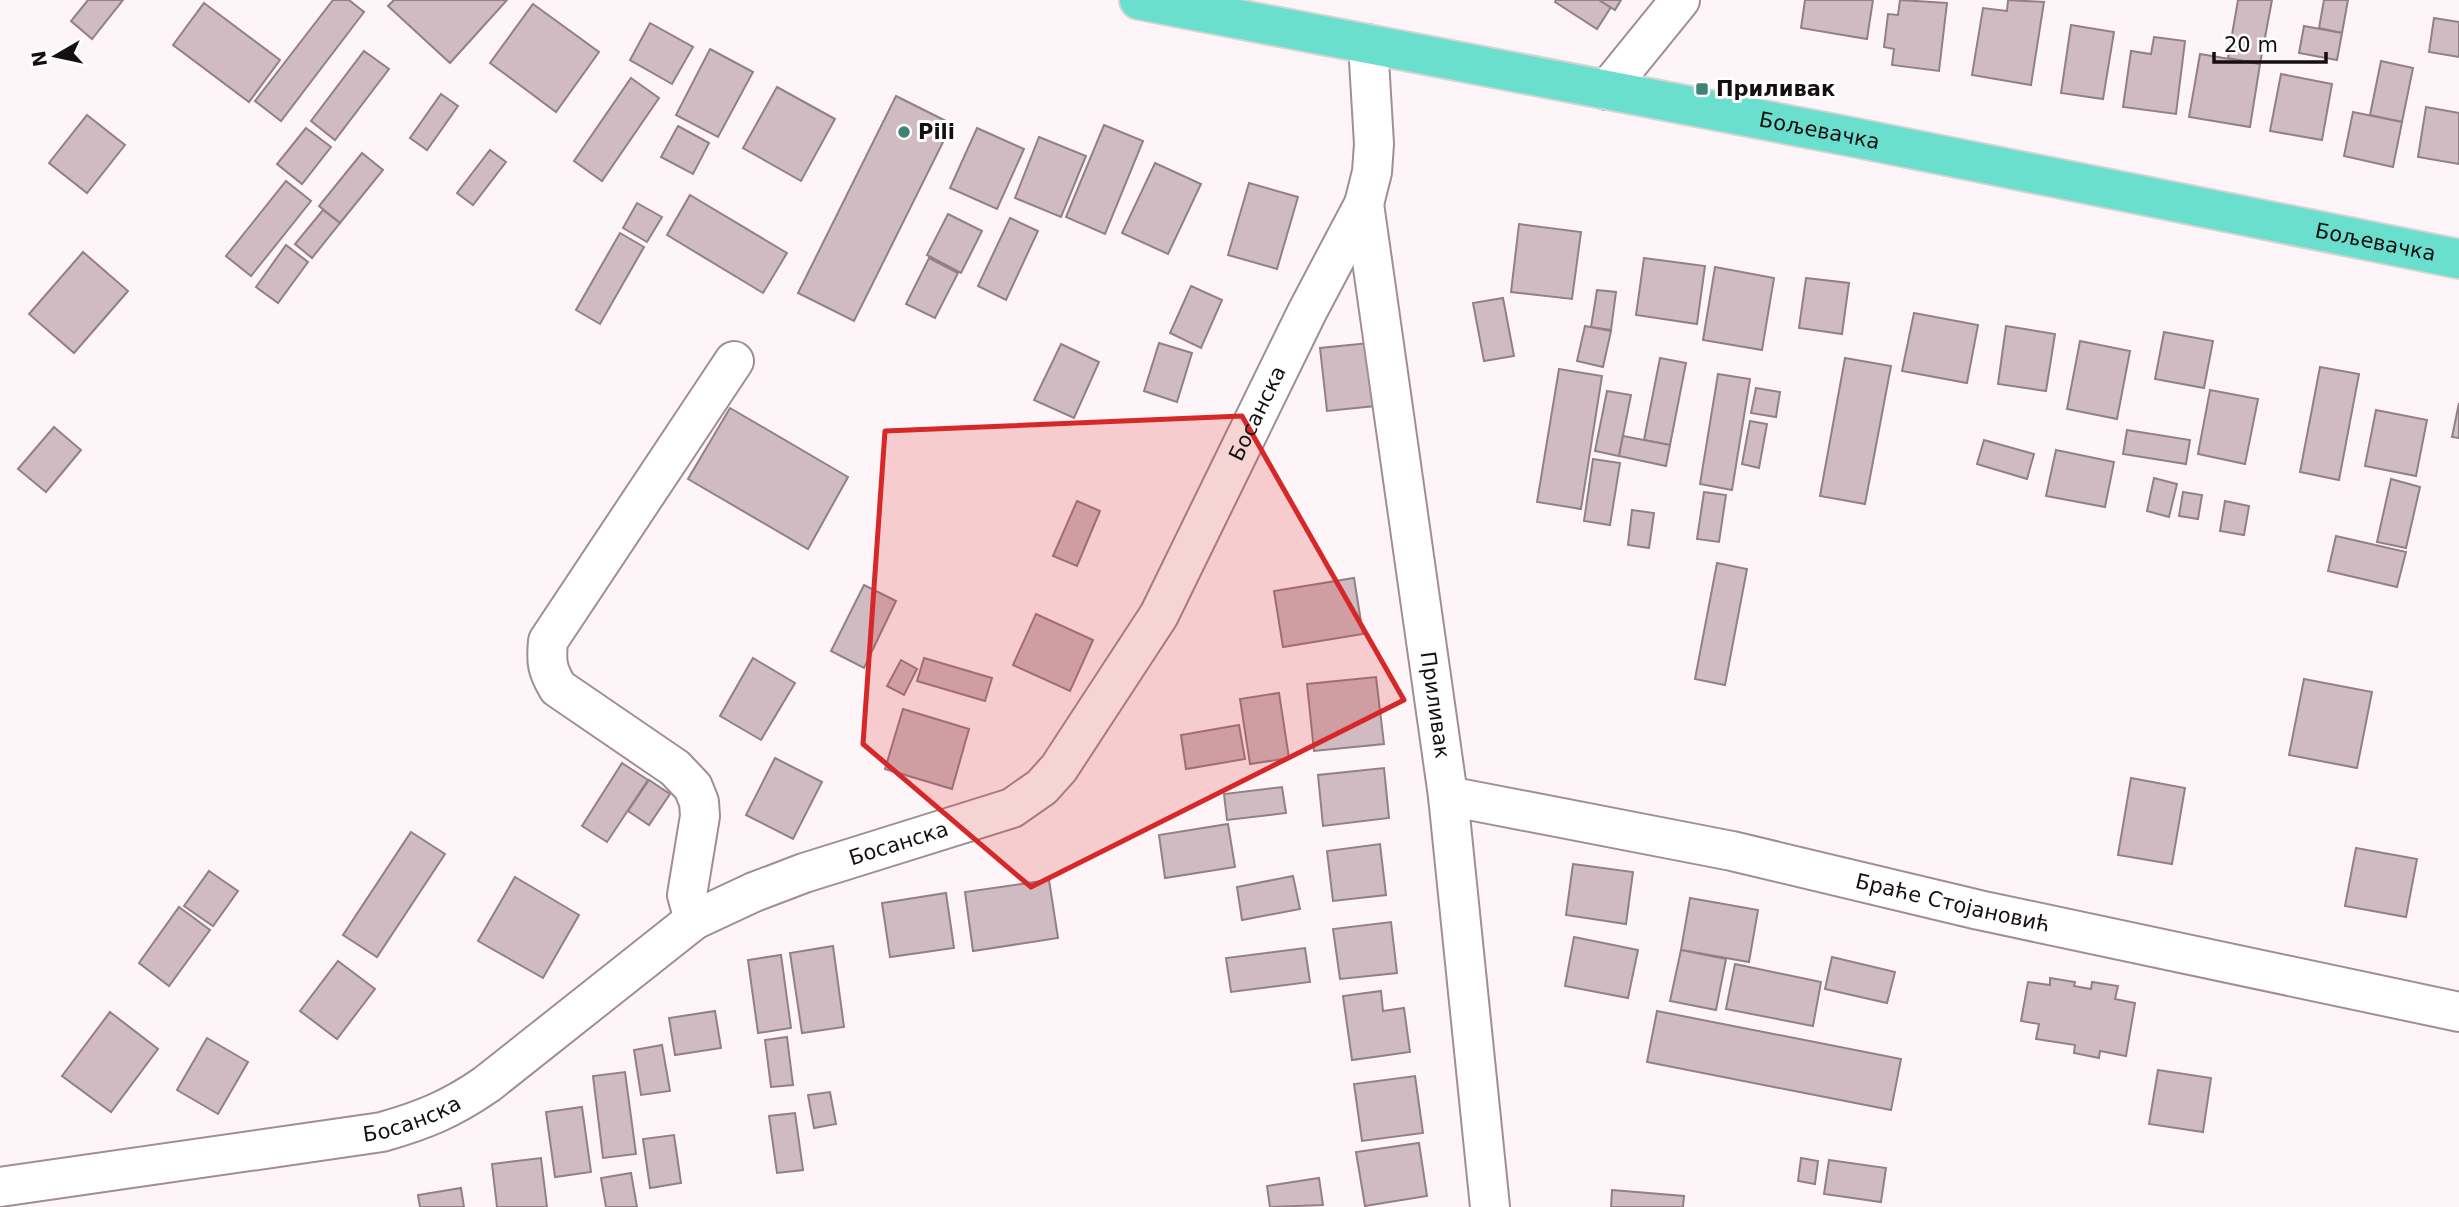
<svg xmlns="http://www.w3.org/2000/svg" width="2459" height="1207" viewBox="0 0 2459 1207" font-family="'DejaVu Sans',sans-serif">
  <rect width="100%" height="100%" fill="#fef5f8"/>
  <g fill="#cfbbc1" stroke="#928085" stroke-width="2">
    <path d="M88,0H123L92,39L71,21Z"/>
    <path d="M333,0H349L364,12L281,121L255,101Z"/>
    <path d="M394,0H507L450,63L388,6Z"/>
    <path d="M1556,0H1599L1611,7L1597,29L1555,2Z"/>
    <path d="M1599,0H1621L1615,10Z"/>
    <path d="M1805,0H1873L1867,39L1801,28Z"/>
    <path d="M1900,0L1947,3L1939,71L1892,65L1894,49L1884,47L1888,14L1898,15Z"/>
    <path d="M2008,0L2044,2L2031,85L1972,75L1983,8L2007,11Z"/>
    <path d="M2238,0H2272L2260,64L2228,58Z"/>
    <path d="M2324,0H2348L2342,33L2319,28Z"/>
    <path d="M204,3L280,60L249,102L173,45Z"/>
    <path d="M533,4L599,52L556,112L490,63Z"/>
    <path d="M2434,18L2459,22V57L2429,52Z"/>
    <path d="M650,23L693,47L672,84L630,60Z"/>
    <path d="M2071,25L2114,32L2103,99L2061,93Z"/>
    <path d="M2304,26L2342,33L2337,60L2299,53Z"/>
    <path d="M2154,37L2185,41L2176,114L2123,107L2131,51L2151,54Z"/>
    <path d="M710,49L753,72L718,137L676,115Z"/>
    <path d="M364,51L389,69L335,140L311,121Z"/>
    <path d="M2200,54L2260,64L2250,127L2189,117Z"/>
    <path d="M2381,61L2413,68L2402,122L2370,115Z"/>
    <path d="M2281,74L2332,84L2322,140L2270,131Z"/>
    <path d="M631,78L659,98L602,181L574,161Z"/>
    <path d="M777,87L835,119L801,181L743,148Z"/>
    <path d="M441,94L458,106L427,150L410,138Z"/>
    <path d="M896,96L952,124L854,321L798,293Z"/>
    <path d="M2426,107L2459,113V164L2418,157Z"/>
    <path d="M2353,112L2402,122L2393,167L2344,156Z"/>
    <path d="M87,115L125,145L87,193L49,163Z"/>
    <path d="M1104,125L1143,141L1105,234L1066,217Z"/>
    <path d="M678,126L709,143L693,174L661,157Z"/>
    <path d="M306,128L331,147L302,184L277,164Z"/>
    <path d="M977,128L1024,149L997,209L950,188Z"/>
    <path d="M1039,137L1086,156L1061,217L1015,198Z"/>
    <path d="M490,150L506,162L473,205L457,193Z"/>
    <path d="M362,153L383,170L340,223L319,206Z"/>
    <path d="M1155,163L1201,184L1168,254L1122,233Z"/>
    <path d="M286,181L311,201L251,276L226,256Z"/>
    <path d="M1249,183L1298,197L1277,269L1228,255Z"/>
    <path d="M690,195L787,253L763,293L667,235Z"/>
    <path d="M637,203L662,217L647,242L623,228Z"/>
    <path d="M323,210L340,223L312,258L295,244Z"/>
    <path d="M948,214L982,231L961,273L927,255Z"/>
    <path d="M1010,218L1038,231L1006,300L978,286Z"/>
    <path d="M1519,224L1581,232L1572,299L1511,292Z"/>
    <path d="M620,233L644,247L600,324L576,310Z"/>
    <path d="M286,245L308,262L278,303L256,287Z"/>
    <path d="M83,252L128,291L74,353L29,314Z"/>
    <path d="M929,258L958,273L935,318L906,304Z"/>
    <path d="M1644,258L1705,266L1697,324L1636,315Z"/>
    <path d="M1715,267L1774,278L1762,350L1703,340Z"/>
    <path d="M1806,278L1849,283L1842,334L1799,328Z"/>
    <path d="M1191,286L1222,300L1201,348L1170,333Z"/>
    <path d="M1597,290L1616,292L1611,330L1591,327Z"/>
    <path d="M1503,298L1514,356L1484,361L1473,303Z"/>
    <path d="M1914,313L1978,325L1967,383L1902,371Z"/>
    <path d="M1585,326L1611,331L1603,367L1577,361Z"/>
    <path d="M2006,326L2055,334L2046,391L1998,384Z"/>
    <path d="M2164,332L2213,341L2204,388L2155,379Z"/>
    <path d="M2080,341L2130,351L2117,419L2067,409Z"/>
    <path d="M1159,343L1192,353L1177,402L1144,391Z"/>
    <path d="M1369,343L1375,406L1327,411L1320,348Z"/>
    <path d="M1061,344L1099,362L1074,418L1034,400Z"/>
    <path d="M1660,358L1686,363L1670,445L1644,440Z"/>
    <path d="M1845,358L1891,366L1865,504L1820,496Z"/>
    <path d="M2320,367L2359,374L2339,480L2300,472Z"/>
    <path d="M1559,369L1602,376L1581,509L1537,502Z"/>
    <path d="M1718,374L1750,379L1732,490L1700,484Z"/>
    <path d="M1756,388L1780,392L1776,417L1751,413Z"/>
    <path d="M2210,390L2258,399L2245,464L2198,454Z"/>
    <path d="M1607,391L1631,395L1619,456L1595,451Z"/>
    <path d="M2459,403V438L2452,437Z"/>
    <path d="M730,408L848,477L808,549L688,479Z"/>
    <path d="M2376,410L2427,420L2416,476L2365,466Z"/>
    <path d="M1750,421L1767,424L1759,468L1742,464Z"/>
    <path d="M54,427L81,450L46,492L18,469Z"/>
    <path d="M2127,430L2190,440L2186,464L2123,454Z"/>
    <path d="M1623,436L1670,445L1666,466L1619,456Z"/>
    <path d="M1984,440L2034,454L2027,479L1977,464Z"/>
    <path d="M2056,450L2114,462L2105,507L2046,496Z"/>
    <path d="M1593,459L1620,463L1610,525L1584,521Z"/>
    <path d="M2154,478L2177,484L2169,517L2147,511Z"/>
    <path d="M2391,479L2420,487L2406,548L2377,542Z"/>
    <path d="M1704,492L1726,495L1719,542L1697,539Z"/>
    <path d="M2183,492L2202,495L2198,519L2179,516Z"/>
    <path d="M1077,501L1100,511L1077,566L1053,556Z"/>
    <path d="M2225,501L2249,506L2244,535L2220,531Z"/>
    <path d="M1632,510L1654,513L1649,548L1628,545Z"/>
    <path d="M2336,536L2406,552L2397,587L2328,571Z"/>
    <path d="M1717,563L1747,569L1725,685L1695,679Z"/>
    <path d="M1354,578L1363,634L1283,647L1274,591Z"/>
    <path d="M864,585L896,601L864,668L831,651Z"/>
    <path d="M1036,614L1093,640L1070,691L1013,665Z"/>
    <path d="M753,658L795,683L761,740L720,716Z"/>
    <path d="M924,658L992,678L985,701L917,681Z"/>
    <path d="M901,660L917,669L904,695L887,686Z"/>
    <path d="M1376,677L1384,744L1314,751L1307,684Z"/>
    <path d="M2304,679L2372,692L2357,768L2289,755Z"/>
    <path d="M1279,693L1289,758L1250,764L1240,699Z"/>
    <path d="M903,709L969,729L952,789L885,769Z"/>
    <path d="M1239,725L1245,759L1186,769L1181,735Z"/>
    <path d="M775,758L822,782L793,839L746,815Z"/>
    <path d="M622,763L648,780L607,842L582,826Z"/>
    <path d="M1384,768L1389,818L1323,826L1318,775Z"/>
    <path d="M2131,778L2185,788L2172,864L2118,855Z"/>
    <path d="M649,780L670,794L649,825L628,811Z"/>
    <path d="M1282,787L1286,813L1227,820L1224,794Z"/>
    <path d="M1228,824L1235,867L1165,878L1159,835Z"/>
    <path d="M411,832L445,854L377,957L343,935Z"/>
    <path d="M1380,844L1386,895L1333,901L1327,851Z"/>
    <path d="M2356,848L2417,859L2406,917L2345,906Z"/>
    <path d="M1573,864L1633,872L1626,924L1566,915Z"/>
    <path d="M209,871L238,891L213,926L184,906Z"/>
    <path d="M1293,876L1300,909L1242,920L1237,887Z"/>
    <path d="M515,877L579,915L543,978L478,941Z"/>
    <path d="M1049,880L1058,938L973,951L965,892Z"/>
    <path d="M946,893L954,948L890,957L882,903Z"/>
    <path d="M1690,898L1758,910L1749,962L1681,950Z"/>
    <path d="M179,907L210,930L169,986L139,963Z"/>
    <path d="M1391,922L1397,973L1340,979L1333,929Z"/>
    <path d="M1574,937L1638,950L1628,998L1565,986Z"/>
    <path d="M833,946L844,1027L802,1033L790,953Z"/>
    <path d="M1305,948L1310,982L1231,992L1226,958Z"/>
    <path d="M1681,950L1726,959L1716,1010L1670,1001Z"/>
    <path d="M781,955L791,1028L758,1033L748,960Z"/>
    <path d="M1832,957L1895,972L1887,1003L1825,989Z"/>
    <path d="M338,961L375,989L337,1039L300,1011Z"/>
    <path d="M1735,964L1821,982L1813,1026L1726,1009Z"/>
    <path d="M2050,978L2075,982L2074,986L2091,989L2092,982L2118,986L2115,999L2135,1003L2126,1056L2100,1051L2099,1058L2074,1053L2075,1045L2036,1039L2039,1024L2021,1021L2028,982L2050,985Z"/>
    <path d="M1381,991L1383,1011L1404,1008L1410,1052L1352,1060L1343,996Z"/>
    <path d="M715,1011L721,1048L675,1055L669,1018Z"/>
    <path d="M1657,1011L1901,1059L1891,1110L1647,1062Z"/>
    <path d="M110,1012L158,1049L111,1112L62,1076Z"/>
    <path d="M787,1037L793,1085L771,1087L765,1040Z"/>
    <path d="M207,1038L248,1062L218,1114L177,1090Z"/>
    <path d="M662,1045L670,1091L641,1095L634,1050Z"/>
    <path d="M2158,1070L2211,1078L2203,1132L2149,1124Z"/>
    <path d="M625,1072L636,1154L603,1158L593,1076Z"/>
    <path d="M1415,1076L1423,1133L1362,1141L1354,1084Z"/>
    <path d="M830,1092L836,1124L814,1128L808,1095Z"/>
    <path d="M582,1107L591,1172L555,1177L546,1112Z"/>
    <path d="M795,1113L803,1170L777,1173L769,1116Z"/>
    <path d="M674,1135L681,1183L650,1188L643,1139Z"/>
    <path d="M1419,1143L1427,1196L1365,1206L1356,1152Z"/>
    <path d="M541,1158L547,1207H497L492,1164Z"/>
    <path d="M1801,1158L1818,1161L1815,1184L1798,1181Z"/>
    <path d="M1829,1160L1886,1168L1881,1202L1824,1194Z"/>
    <path d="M631,1173L637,1207H606L601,1178Z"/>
    <path d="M1319,1178L1323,1205L1270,1207L1267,1186Z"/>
    <path d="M461,1188L464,1207H420L418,1195Z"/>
    <path d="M1612,1190L1684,1196L1683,1207H1611Z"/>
  </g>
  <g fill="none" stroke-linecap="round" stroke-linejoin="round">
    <defs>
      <g id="minor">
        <path d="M1607,90L1680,0"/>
        <path id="s1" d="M1364,204L1448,796L1490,1207"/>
        <path id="s2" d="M1448,796L1732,851L1979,910L2459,1012"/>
        <path d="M694,920L687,895L700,816L699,802L693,787L675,768L558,688C547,670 546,662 548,641L734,361"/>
        <path id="s3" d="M0,1187L382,1132C424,1120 451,1109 487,1084L694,920L754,892L804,873L1012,808L1042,787L1059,768L1159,615L1307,312L1364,204L1372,172L1374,144L1368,44"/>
      </g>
      <g id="major">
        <path id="s4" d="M1139,0L1852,137L2459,259"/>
      </g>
    </defs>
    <use href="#minor" stroke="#a18e93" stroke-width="42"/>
    <use href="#major" stroke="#d5d4d4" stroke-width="42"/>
    <use href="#minor" stroke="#fff" stroke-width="38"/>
    <use href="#major" stroke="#6adfcd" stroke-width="38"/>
  </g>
  <path fill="#d62828" fill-opacity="0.2" stroke="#d62828" stroke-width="5" stroke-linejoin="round" d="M1242,416L1404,700L1031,887L863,744L885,431Z"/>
  <g fill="#408375" stroke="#fff" stroke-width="2.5">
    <rect x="1695" y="82" width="14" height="14" rx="3.5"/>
    <circle cx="904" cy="132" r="7"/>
  </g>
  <g text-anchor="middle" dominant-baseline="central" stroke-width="6" stroke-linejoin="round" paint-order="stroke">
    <g font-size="21" font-weight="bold" fill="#160f11" stroke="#fff" text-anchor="start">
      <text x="1716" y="89">Приливак</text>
      <text x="918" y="132">Pili</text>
    </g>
    <g font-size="21" fill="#160f11" stroke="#fff">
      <text stroke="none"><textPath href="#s4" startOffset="693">Бољевачка</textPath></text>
      <text stroke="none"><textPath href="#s4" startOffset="1260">Бољевачка</textPath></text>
      <text stroke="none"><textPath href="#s3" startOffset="1573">Босанска</textPath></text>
      <text stroke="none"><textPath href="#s1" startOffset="506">Приливак</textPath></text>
      <text stroke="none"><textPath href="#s3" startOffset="985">Босанска</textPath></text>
      <text stroke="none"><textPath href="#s2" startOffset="516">Браће Стојановић</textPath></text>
      <text stroke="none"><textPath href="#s3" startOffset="418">Босанска</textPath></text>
    </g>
  </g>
  <g transform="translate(56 56) rotate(261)" stroke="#ffffff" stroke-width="5" paint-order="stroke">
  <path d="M0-5L12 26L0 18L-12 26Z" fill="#160f11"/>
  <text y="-10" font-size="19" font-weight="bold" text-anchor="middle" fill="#160f11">N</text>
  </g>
  <path d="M2214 52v10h112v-10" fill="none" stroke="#160f11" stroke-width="3.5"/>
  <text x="2224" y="52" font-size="21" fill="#160f11" stroke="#ffffff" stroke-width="5" paint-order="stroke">20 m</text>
</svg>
